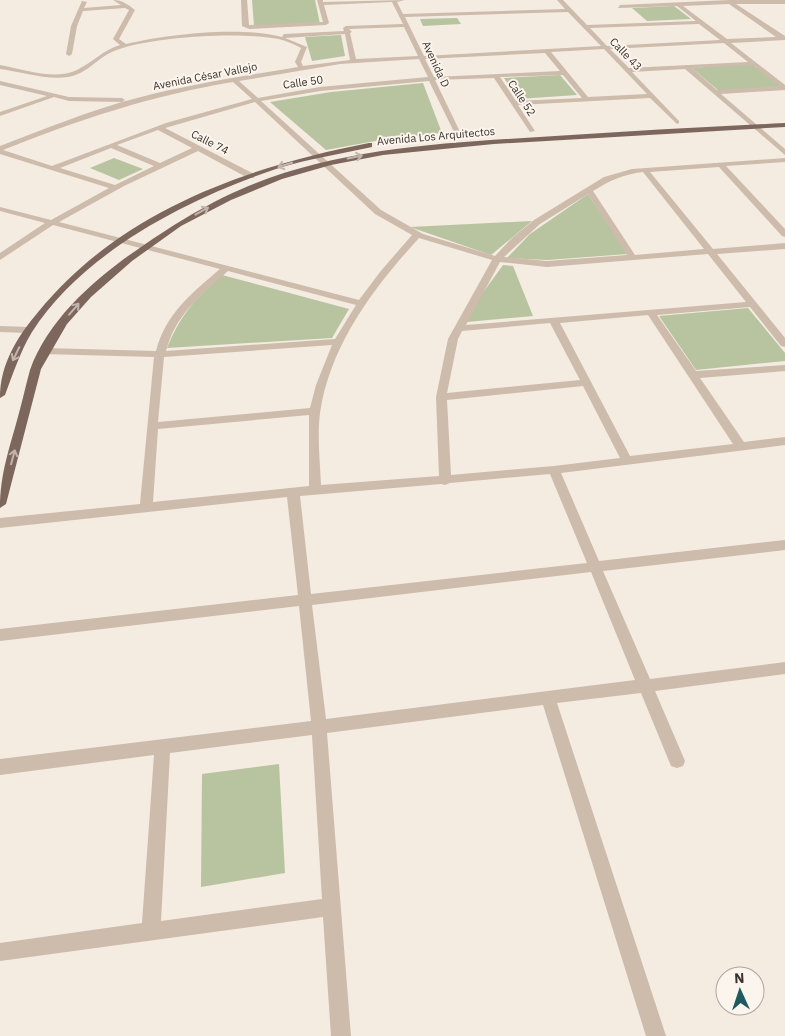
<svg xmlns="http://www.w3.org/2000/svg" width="785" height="1036" viewBox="0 0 785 1036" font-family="'IBM Plex Sans',sans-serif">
  <rect width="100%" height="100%" fill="#f4ebe1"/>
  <g fill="#b8c4a0">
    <path d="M252,0H315L320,24L254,26Z"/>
    <path d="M674,6L691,19L647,21L632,8Z"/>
    <path d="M457,18L461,24L423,26L420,19Z"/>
    <path d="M341,35L345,56L312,61L305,37Z"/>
    <path d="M753,63L785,88L719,91L692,68Z"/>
    <path d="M560,75L577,95L518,99L504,78Z"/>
    <path d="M423,83L442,133L386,139L326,150L270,102L331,92Z"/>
    <path d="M114,158L143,169L119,180L90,168Z"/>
    <path d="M588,194L628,254L547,260L507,258L530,234Z"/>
    <path d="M532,221L491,255L410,227Z"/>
    <path d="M503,265L513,266L533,316L467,322L482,294Z"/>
    <path d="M222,275L349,309L332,338L167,348C180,315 196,298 222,275Z"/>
    <path d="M748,308L785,353V361L696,370L659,316Z"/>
    <path d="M279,764L285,873L201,887L202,774Z"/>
  </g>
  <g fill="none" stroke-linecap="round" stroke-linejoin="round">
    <g fill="#cdbbac" fill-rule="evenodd">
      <path d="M113,0C122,0 129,5 135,10L119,39L126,44C168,34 240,26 282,37L284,34L344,31L343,28L346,26L403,24L392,2L324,5L329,23L326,25L249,29L242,26L241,0H247L249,25L323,22L317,0H323V2L405,0L397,2L403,14L565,9L557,0H563L587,25L696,21L677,6L618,8L620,5L730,0H785V4H736L785,36V40L731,43L785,85V90L721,94L785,149V155L685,69L632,72L679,121V123L677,124L650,98L518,105L535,131L530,132L494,78L435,80L462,136L459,138L456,136L429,81L320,91L261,101L381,210L423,234L495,256L512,238L534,220L604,177L632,169L785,158V162L726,166L785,229V237L782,236L719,167L650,172L713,249L785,243V249L717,254L785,338V347L781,346L750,307L657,315L696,371L785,365V371L700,378L744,442L785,437V445L561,473L599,561L785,540V550L603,571L650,679L785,662V674L655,691L685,761L683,766L677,768L671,766L641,693L557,703L666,1036H646L543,705L327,733L351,1036H331L323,917L0,961V943L142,923L154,755L0,775V759L311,721L299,606L0,641V629L298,595L287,497L0,528V518L140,504L154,357L44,354L39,351L44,348L156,351C166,313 191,294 220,269L53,225L0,260V253L45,223L0,211V207L51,220L109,188L0,154V146C45,129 90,110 137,98C190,84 244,76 298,67L295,62L301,48C292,43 282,39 272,38C235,32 148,37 114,51C97,58 87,74 68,77C45,80 22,72 0,69V65C23,69 55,81 77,70C93,62 103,50 120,45L113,39L129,10L125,8L83,11L77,26L72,54L69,56L66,54L71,26L82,1L87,2L84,8L121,5ZM729,4L776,37L727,39L683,6ZM568,12L601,46L424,56L405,17ZM699,24L720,40L607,46L590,28ZM404,27L418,56L356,59L350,33L352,32L349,29ZM345,34L350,60L303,66L301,62L307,47L285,38ZM724,43L748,62L629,68L610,49ZM604,49L647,94L588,97L551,52ZM545,53L560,71L434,77L425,59ZM419,59L428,77L320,87L258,98L239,81L340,64ZM752,65L779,86L717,90L692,68ZM563,75L582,98L516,101L500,77ZM233,82L252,99L166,123L52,166L3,150C78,120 153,95 233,82ZM255,102L375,214L412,235L380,272L359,300L59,222L124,186L198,151L248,178H254V174L165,128ZM158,130L192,148L160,163L117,145ZM111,148L154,166L115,185L60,168ZM643,172L704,249L635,255L593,191C609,181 624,174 643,172ZM588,194L627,255L547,261L504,257L540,224ZM419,238L492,260L448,339L436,397L439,476L321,485C320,461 317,437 320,413C330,345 374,287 419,238ZM708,254L746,302L466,325L500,262L547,267ZM228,271L356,305L335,339L166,351C175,315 201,295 228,271ZM648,315L733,444L630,456L560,323ZM550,323L580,380L447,393L458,339L462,331ZM332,345L316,385L310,408L158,422L164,357ZM583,386L620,458L554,466L451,475L447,400ZM309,415V486L153,502L158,429ZM550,474L587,563L311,594L300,496L441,484L445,485L450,483ZM591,572L635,680L326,719L312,605ZM312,735L322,899L161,921L170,753Z"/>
      <path d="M0,81L69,97L122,98L125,100L122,102L69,101L54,97L0,116V112L47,96L0,85Z"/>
      <path d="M0,326L28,327L33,330L28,333L0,332Z"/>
    </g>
    <g fill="#7d675c" fill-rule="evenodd">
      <path d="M785,123V127L494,144L383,155L331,165L282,179L231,200L181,226L132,261L91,297L67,324L41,369L6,504L0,508C0,473 10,447 19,413C23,399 26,384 30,370C49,317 99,275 144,245C170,227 196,211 224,197C326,147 444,143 555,136C631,131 708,127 785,123Z"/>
      <path d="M369,143H372V147C340,154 307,159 276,169C188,199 83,252 32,332C20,352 13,374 5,395L0,398C0,364 17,337 39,311C121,211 246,167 369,143Z"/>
    </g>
  </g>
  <defs><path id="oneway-shaft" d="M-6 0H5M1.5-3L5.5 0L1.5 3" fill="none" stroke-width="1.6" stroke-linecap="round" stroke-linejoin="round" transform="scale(1.25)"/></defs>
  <g stroke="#c2b5ac">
    <use href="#oneway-shaft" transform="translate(355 157) rotate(-12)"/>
    <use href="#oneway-shaft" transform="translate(285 165) rotate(163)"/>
    <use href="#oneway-shaft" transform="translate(202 211) rotate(-29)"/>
    <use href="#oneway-shaft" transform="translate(74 309) rotate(-49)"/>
    <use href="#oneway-shaft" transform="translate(16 354) rotate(116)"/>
    <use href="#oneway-shaft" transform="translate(13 457) rotate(-75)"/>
  </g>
  <g text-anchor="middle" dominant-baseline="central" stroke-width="4" stroke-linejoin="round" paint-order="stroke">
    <g font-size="11" fill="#3b302b" stroke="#fbf5ee">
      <text transform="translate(626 54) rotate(46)">Calle 43</text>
      <text transform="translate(436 64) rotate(65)">Avenida D</text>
      <text transform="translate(205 76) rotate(-11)">Avenida César Vallejo</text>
      <text transform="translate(303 82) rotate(-8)">Calle 50</text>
      <text transform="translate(522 98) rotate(57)">Calle 52</text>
      <text transform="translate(436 136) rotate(-5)">Avenida Los Arquitectos</text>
      <text transform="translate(210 142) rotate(27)">Calle 74</text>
    </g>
  </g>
  <g transform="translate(740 991) rotate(357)"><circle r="24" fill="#fbf5ee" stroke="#aea6a0"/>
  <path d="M0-4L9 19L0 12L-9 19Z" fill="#1f5a5e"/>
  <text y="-8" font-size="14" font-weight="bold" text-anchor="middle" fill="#3b302b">N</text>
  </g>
</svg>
